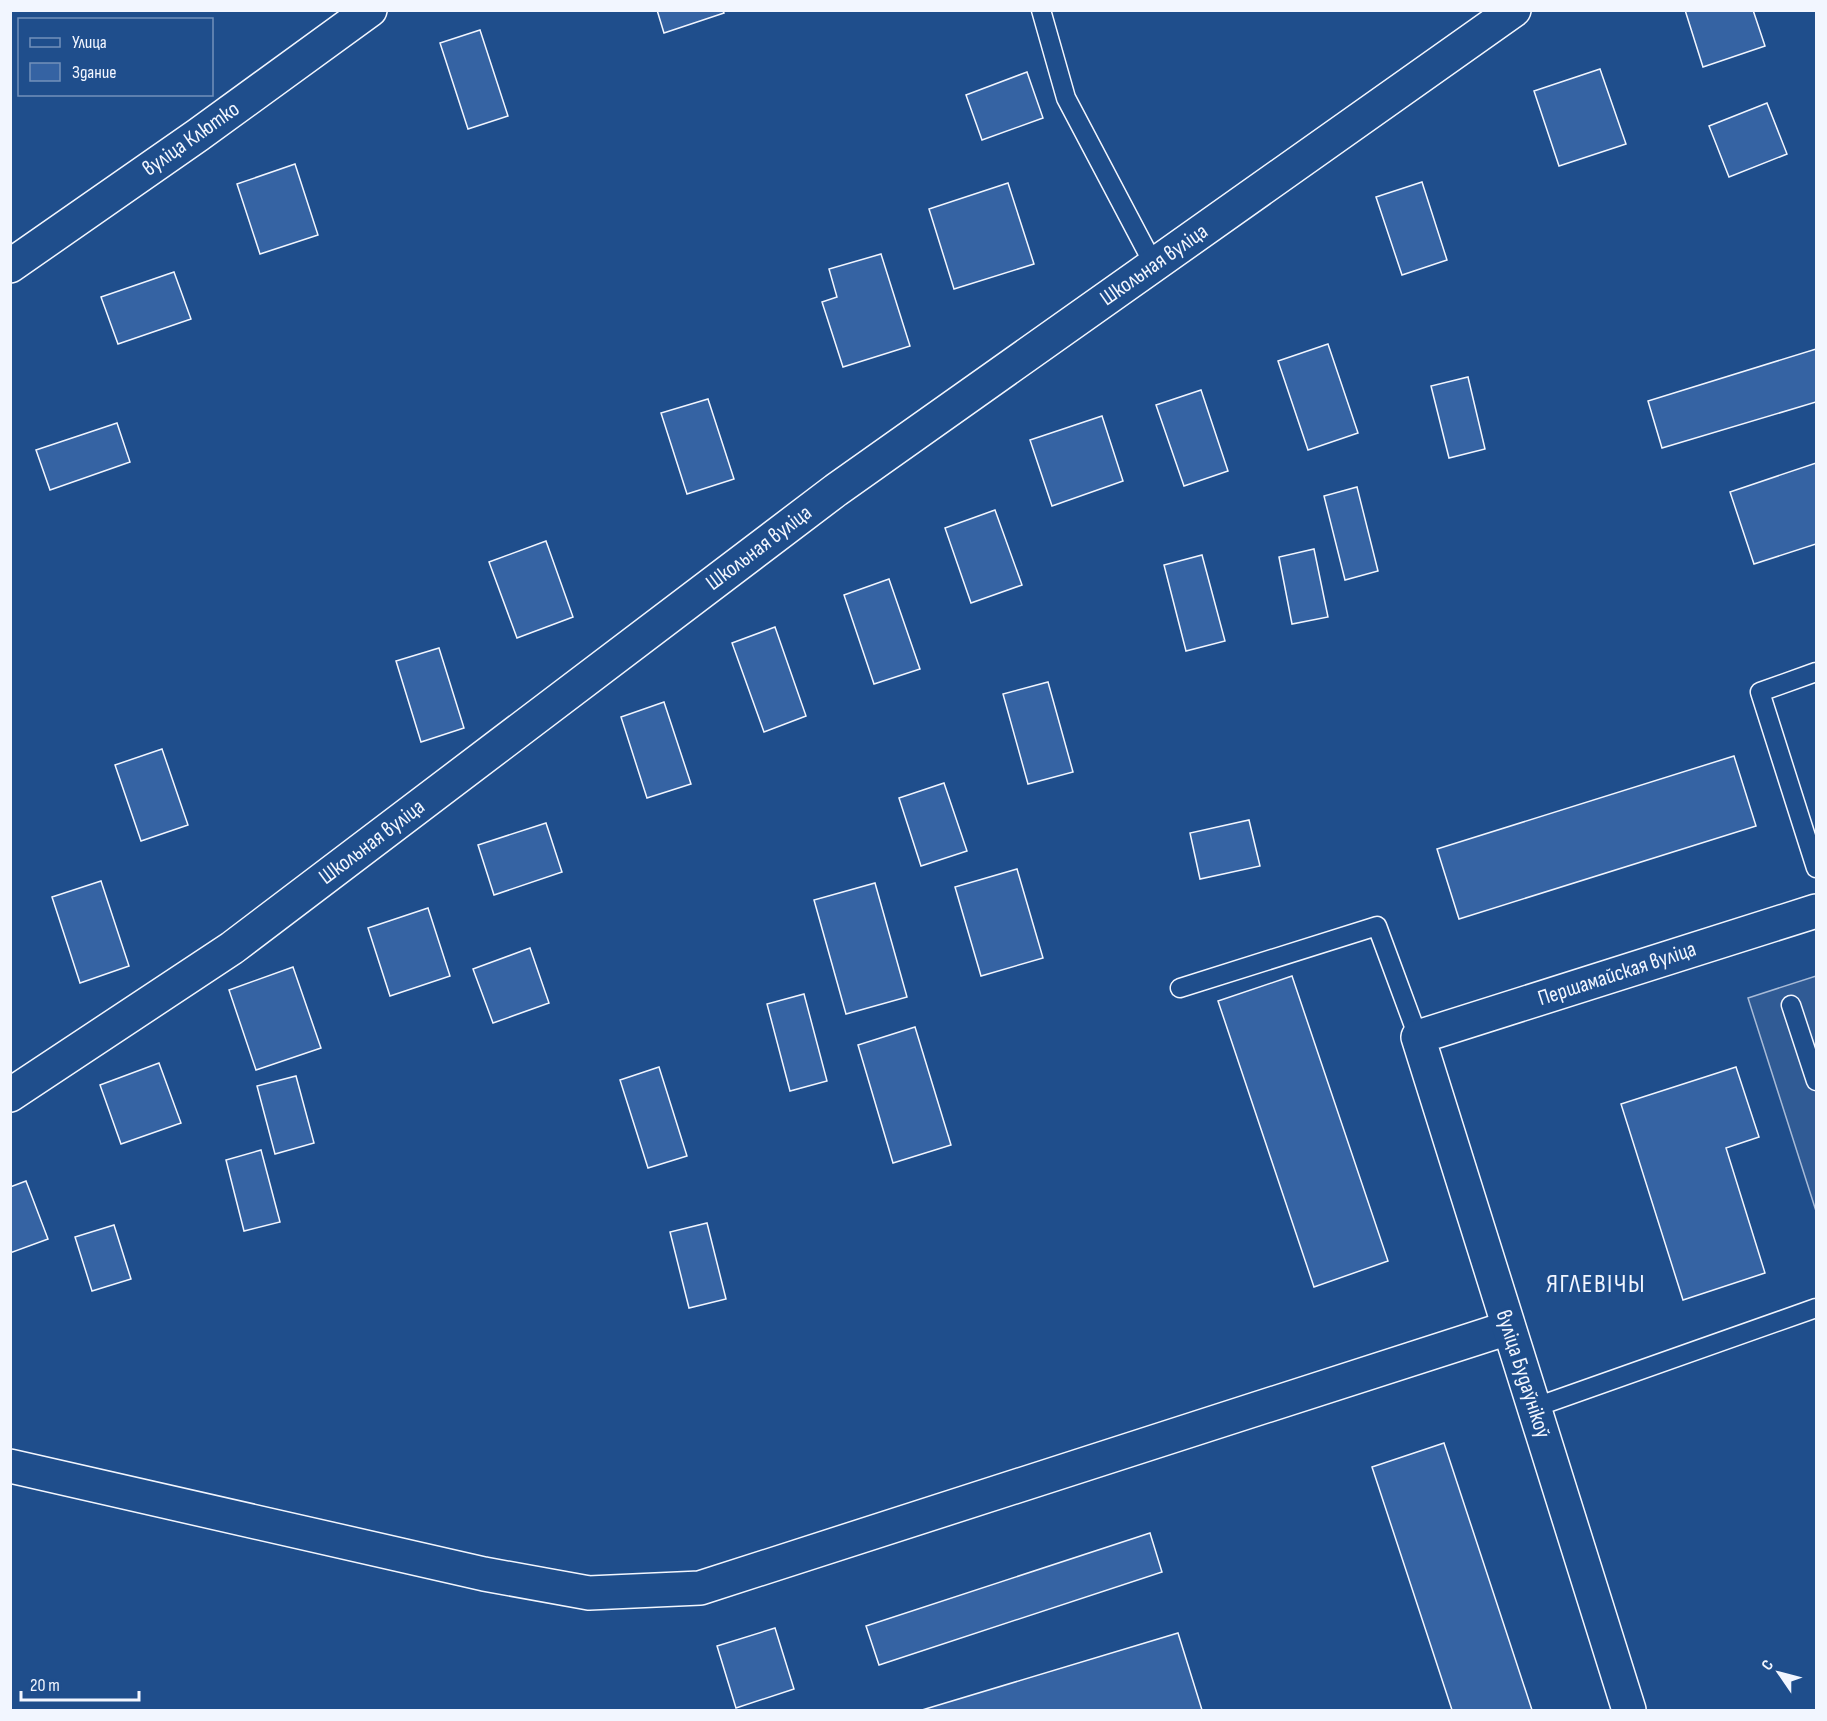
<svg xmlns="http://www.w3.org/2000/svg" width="1827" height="1721" viewBox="0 0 1827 1721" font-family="'Sofia Sans Condensed',sans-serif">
  <rect width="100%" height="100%" fill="#1f4e8c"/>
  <path fill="#305b95" stroke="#a8bbd7" stroke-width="1.5" d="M1816,976V1211L1748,998Z"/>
  <g fill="#3563a3" stroke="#f2f6ff" stroke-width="1.5">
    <path d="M657,10H723L724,13L664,33Z"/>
    <path d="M1685,10H1753L1765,46L1703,67Z"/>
    <path d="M480,30L508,116L468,129L440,43Z"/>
    <path d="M1600,69L1626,144L1559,166L1534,91Z"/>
    <path d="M1027,72L1043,118L982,140L966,95Z"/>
    <path d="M1767,103L1787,154L1729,177L1709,126Z"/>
    <path d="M295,164L318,235L260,254L237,184Z"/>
    <path d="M1422,182L1447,260L1402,275L1376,197Z"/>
    <path d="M1008,183L1034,264L954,289L929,209Z"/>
    <path d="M881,254L910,346L843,367L822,302L837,297L829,269Z"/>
    <path d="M174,272L191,319L118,344L101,297Z"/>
    <path d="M1328,344L1358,433L1308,450L1278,361Z"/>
    <path d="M1816,349V402L1662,448L1648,401Z"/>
    <path d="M1468,377L1485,449L1449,458L1431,386Z"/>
    <path d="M1201,390L1228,471L1184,486L1156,405Z"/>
    <path d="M708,399L734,479L687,494L661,413Z"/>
    <path d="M1102,416L1123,481L1052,506L1030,440Z"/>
    <path d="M117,423L130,462L50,490L36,450Z"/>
    <path d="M1816,463V544L1754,564L1730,492Z"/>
    <path d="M1357,487L1378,571L1345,580L1324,496Z"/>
    <path d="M995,510L1022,585L971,603L945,528Z"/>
    <path d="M546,541L573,617L517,638L489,562Z"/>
    <path d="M1314,549L1328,617L1292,624L1279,557Z"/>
    <path d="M1202,555L1225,641L1186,651L1164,565Z"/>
    <path d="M889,579L920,669L874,684L844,595Z"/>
    <path d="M775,627L806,716L764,732L732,643Z"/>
    <path d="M439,648L464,728L421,742L396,661Z"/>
    <path d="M1048,682L1073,772L1028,784L1003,694Z"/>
    <path d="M664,702L691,784L647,798L621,717Z"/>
    <path d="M162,749L188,825L141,841L115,765Z"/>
    <path d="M1734,756L1756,826L1459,919L1437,849Z"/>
    <path d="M944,783L967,851L921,866L899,798Z"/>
    <path d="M1249,820L1260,866L1200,879L1190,833Z"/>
    <path d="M546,823L562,872L494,895L478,845Z"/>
    <path d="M1017,869L1043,958L981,976L955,887Z"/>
    <path d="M101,881L129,966L80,983L52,897Z"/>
    <path d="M875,883L907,997L846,1014L814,900Z"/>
    <path d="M428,908L450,976L390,996L368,928Z"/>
    <path d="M530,948L549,1003L493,1023L473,969Z"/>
    <path d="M293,967L321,1048L256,1070L229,990Z"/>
    <path d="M1292,976L1388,1261L1314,1287L1218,1001Z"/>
    <path d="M804,994L827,1081L790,1091L767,1004Z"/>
    <path d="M915,1027L951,1145L893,1163L858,1045Z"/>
    <path d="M159,1063L181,1123L121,1144L100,1085Z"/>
    <path d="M659,1067L687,1156L648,1168L620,1080Z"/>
    <path d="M1736,1067L1759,1137L1726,1148L1765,1273L1683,1300L1621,1104Z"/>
    <path d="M296,1076L314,1143L275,1154L257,1086Z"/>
    <path d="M261,1150L280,1222L244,1231L226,1160Z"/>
    <path d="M26,1181L48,1239L10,1253V1187Z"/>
    <path d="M707,1223L726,1299L689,1308L670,1232Z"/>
    <path d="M114,1225L131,1279L92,1291L75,1237Z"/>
    <path d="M1444,1443L1532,1710H1452L1372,1467Z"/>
    <path d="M1150,1533L1162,1572L879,1665L866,1626Z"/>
    <path d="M775,1628L794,1689L736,1708L717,1646Z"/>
    <path d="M1178,1633L1202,1710H922Z"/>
  </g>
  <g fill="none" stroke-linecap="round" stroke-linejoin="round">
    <defs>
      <g id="lane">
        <path d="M1041,10L1066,98L1154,265"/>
        <path d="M1816,672L1760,692L1816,868"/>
        <path d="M1180,988L1377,926L1418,1037"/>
        <path d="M1791,1005L1816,1081"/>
        <path d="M1533,1408L1816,1308"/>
      </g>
      <g id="street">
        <path d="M10,1095L232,948L836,490L1514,10"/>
        <path d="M10,1466L484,1574L589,1593L700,1588L1508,1328"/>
        <path d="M1629,1710L1418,1037L1816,911"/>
      </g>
      <path id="secondary" d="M10,266L198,135L370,10"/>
    </defs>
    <use href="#lane" stroke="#f2f6ff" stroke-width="21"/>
    <use href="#street" stroke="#f2f6ff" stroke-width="36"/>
    <use href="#secondary" stroke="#f2f6ff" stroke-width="36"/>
    <use href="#lane" stroke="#1f4e8c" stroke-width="18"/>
    <use href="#street" stroke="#1f4e8c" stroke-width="33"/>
    <use href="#secondary" stroke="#1f4e8c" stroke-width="33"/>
  </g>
  <g text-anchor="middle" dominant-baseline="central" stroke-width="4.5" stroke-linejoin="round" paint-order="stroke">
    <g font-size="22" fill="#f2f6ff" stroke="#1f4e8c">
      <text transform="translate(191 139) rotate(-35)">вуліца Клютко</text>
      <text transform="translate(1154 265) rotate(-35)">Школьная вуліца</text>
      <text transform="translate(759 548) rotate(-37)">Школьная вуліца</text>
      <text transform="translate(372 842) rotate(-37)">Школьная вуліца</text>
      <text transform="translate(1617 974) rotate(-18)">Першамайская вуліца</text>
      <text transform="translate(1523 1374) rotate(72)">вуліца Будаўнікоў</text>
    </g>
    <g font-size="26" letter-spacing="1.5" fill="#f2f6ff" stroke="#1f4e8c">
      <text x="1596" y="1284">ЯГЛЕВІЧЫ</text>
    </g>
  </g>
  <rect width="1827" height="1721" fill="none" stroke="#f2f6ff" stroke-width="24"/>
  <rect x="18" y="18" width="195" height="78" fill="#1f4e8c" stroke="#7391ba" stroke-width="1.5"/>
  <rect x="30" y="38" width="30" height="9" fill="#1f4e8c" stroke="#7391ba" stroke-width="1.5"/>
  <text x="72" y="48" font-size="18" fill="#f2f6ff">Улица</text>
  <rect x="30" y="63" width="30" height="18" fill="#3563a3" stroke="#7391ba" stroke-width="1.5"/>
  <text x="72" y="78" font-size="18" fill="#f2f6ff">Здание</text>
  <g transform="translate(1779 1673) rotate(305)" stroke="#1f4e8c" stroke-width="4.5" paint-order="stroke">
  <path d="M0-4.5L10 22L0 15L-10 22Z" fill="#f2f6ff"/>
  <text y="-9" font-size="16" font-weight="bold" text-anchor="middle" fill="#f2f6ff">С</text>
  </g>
  <path d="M21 1691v9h118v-9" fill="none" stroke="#f2f6ff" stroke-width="3"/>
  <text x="30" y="1691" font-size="18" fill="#f2f6ff" stroke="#1f4e8c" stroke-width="4.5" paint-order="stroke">20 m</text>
</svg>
